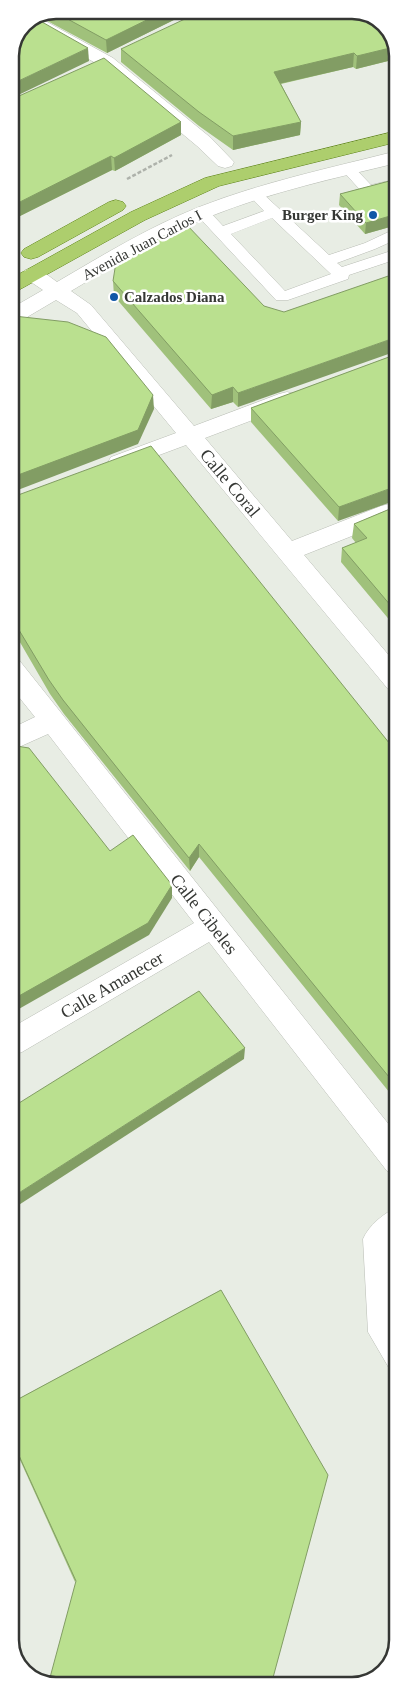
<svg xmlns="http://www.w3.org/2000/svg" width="408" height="1696" viewBox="0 0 408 1696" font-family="'Times New Roman',serif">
  <rect width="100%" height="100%" fill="#e8ede4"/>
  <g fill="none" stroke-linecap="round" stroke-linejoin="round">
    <defs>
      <g id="lane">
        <path d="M348,165L353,166L371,185L397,179V187L368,194L363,193L341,169L343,166Z"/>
        <path d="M255,190L260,191L329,255L365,243L397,228V239L375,249L337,263L342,267L397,249V259L349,275L348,279L288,300H276L195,213L198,210H208L223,226L264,211L248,194L250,191ZM272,218L331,274L285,291L231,234Z"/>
        <path d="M398,1207V1236L389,1244L394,1329L398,1335V1372L389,1368L368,1332L363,1239C369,1225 384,1213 398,1207Z"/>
      </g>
      <g id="street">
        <path d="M38,17L113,58L211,138L234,162L232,166L225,168L218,166L197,146L101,66L24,23Z"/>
        <path d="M397,151V163C335,178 271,192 211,216C162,236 116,264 71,291L91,305L194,426L279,394L287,392L295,394L298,399L295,404L205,438L292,541L381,506L389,504L397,506V518L304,555L397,665V691L388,689L186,445L127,467L119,470L111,467L108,462L111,457L176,433L77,313L56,300L17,323L10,324V309L43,290L25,278L22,274L25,270C38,266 47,275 57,282C103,255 149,227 199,207C263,182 330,168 397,151Z"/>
        <path d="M10,658L19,660L398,1136V1175L387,1171L209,942L22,1052L11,1056V1028L194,923L48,734L10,751V729L35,717L10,686Z"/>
      </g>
      <g id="primary">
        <path d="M397,131V142L219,186L145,220L17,291L10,293V279L131,212L205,178Z"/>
        <path d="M116,200L123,202L126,206L123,210L38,257L31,259L24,257L21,253L24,249L109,202Z"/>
      </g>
    </defs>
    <use href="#lane" stroke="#b9bdb5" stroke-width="1"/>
    <use href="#street" stroke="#b9bdb5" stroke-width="1"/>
    <use href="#primary" stroke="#5f8419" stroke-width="1"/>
    <path stroke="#aeb2ab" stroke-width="2.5" stroke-dasharray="4 2" stroke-linecap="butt" d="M127,179L172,155"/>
    <use href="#lane" fill="#fff" fill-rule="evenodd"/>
    <use href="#street" fill="#fff" fill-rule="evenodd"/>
    <use href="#primary" fill="#adce6d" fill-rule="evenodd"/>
  </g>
  <g fill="#a0c17b">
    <path d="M56,10H194L107,53L40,17Z"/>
    <path d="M397,47V70L388,61L356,69L353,67L281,84L301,122L300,135L233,150L199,126L121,62V49Z"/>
    <path d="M10,100L181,122V135L115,171L112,170L10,221Z"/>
    <path d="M397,179V225L365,234L339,205L340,194Z"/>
    <path d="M113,281L264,306L238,407L233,402L211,409L114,296Z"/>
    <path d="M397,354L338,521L251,422V408Z"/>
    <path d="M10,498L398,754V1103L199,857L190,871L64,714L50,694L10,625Z"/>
    <path d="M397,506V629L341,562L342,548L356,543L352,538L354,524Z"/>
    <path d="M221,1290L75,1582L11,1440V1403Z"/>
  </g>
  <g fill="#829d64">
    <path d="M167,10H194L107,53L106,40Z"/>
    <path d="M88,48L89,61L10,99V85Z"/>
    <path d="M390,48L388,61L356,69L357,56Z"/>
    <path d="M354,53L353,67L274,85V72Z"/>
    <path d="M181,122V135L115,171L114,158Z"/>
    <path d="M301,122L300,135L233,150V136Z"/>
    <path d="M111,156L112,170L10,221V207Z"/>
    <path d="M397,214V225L365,234L366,223Z"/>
    <path d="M397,337V351L238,407V393Z"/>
    <path d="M233,387V402L211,409L212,395Z"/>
    <path d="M153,395L154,409L138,444L10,493V478Z"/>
    <path d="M397,486V500L338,521L339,507Z"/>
    <path d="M199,844V857L190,871L189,858Z"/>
    <path d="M172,885V898L149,935L10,1014V1001Z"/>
    <path d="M245,1048L244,1059L11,1210V1198Z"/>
  </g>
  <g fill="#bae08f" stroke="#829d64">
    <path d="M56,10H167L106,40L53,11Z"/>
    <path d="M204,10H358L383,22L397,47V55L390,48L357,56L354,53L274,72L301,122L233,136L199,112L121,49Z"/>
    <path d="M35,18L88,48L10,85V56L24,23Z"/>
    <path d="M104,58L181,122L114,158L111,156L10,207V100Z"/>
    <path d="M397,179V214L366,223L340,194Z"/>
    <path d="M186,224L264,306L284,312L397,273V337L238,393L233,387L212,395L113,281L116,262Z"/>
    <path d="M14,316L68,322L106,337L153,395L138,430L10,478V318Z"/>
    <path d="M397,354V486L339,507L251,408Z"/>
    <path d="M151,446L398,754V1088L199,844L189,858L63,700L49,680L10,615V498Z"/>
    <path d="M397,506V613L342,548L367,538L354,524Z"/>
    <path d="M10,745L29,748L110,851L133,835L172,885L148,923L10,1001Z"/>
    <path d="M199,991L245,1048L11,1198V1108Z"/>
    <path d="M221,1290L328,1475L271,1685L50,1686L48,1685L76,1581L11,1438V1403Z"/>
  </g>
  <g fill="#1057a7" stroke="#fff" stroke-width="2">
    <circle cx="373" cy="215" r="5"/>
    <circle cx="114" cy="297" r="5"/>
  </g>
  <g text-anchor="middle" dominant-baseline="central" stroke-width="5" stroke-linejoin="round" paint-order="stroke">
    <g font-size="15" font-weight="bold" fill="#353734" stroke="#fff" text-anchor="end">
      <text x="363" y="215">Burger King</text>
      <text x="124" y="297" text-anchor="start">Calzados Diana</text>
    </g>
    <g font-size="15" fill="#353734" stroke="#fff">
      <text transform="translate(142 245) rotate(-28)">Avenida Juan Carlos I</text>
    </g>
    <g font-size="18" fill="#353734" stroke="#fff">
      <text transform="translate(230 483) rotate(50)">Calle Coral</text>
      <text transform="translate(204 914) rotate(52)">Calle Cibeles</text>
      <text transform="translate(112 985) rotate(-30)">Calle Amanecer</text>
    </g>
  </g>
  <path d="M0 0H408V1696H0ZM56 19H352A37 37 0 0 1 389 56V1640A37 37 0 0 1 352 1677H56A37 37 0 0 1 19 1640V56A37 37 0 0 1 56 19Z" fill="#fff" fill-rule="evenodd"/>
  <path fill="none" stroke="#353734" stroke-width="2.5" d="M56 19H352A37 37 0 0 1 389 56V1640A37 37 0 0 1 352 1677H56A37 37 0 0 1 19 1640V56A37 37 0 0 1 56 19Z"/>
</svg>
